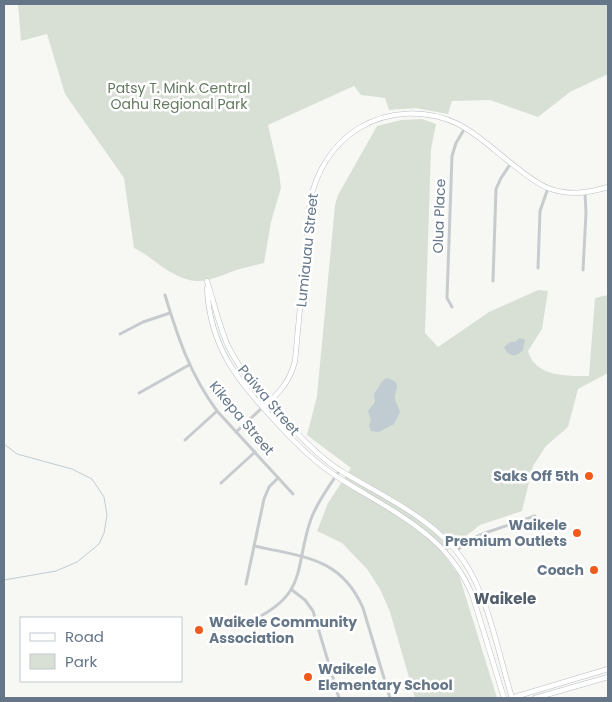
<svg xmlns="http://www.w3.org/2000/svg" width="612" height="702" viewBox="0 0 612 702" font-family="Poppins,sans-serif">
  <rect width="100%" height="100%" fill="#f7f8f4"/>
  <g fill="#d8e0d5">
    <path d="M18,4H608V74L570,92L538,117L490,100L452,101L448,114L416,108L389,110L385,98L361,95L354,86L268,125L279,173L281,188L271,222L264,263C253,266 242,268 231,272C210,280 198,286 176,275C161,268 149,255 134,248L124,178L65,94L47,34L21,41Z"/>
    <path d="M422,119L436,124L431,149L425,333L438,347L489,312L538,290L548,291L542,329L528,351C535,377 567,376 589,376L595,298L608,295V373L578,389L568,427L546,446L533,466L522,511L480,525L443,554L459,575L497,698H415L390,612L380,589L367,569L342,543L317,531L328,503L351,468L307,435L317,396L335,205L338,195L377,126L401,120Z"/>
  </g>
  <g fill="#c1ccd2">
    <path d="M520,338L525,340L523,350C516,358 508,357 504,347L510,342H515Z"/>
    <path d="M387,378C404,383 394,389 395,399C396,403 399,408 400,412L394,424L379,432L371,431L369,425L371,421L368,411L375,402L374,394C378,389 381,380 387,378Z"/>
  </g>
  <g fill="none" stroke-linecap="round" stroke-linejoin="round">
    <path stroke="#c1ccd2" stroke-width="1" d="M4,444L17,454L72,469L92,479L104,497L107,515L104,533L99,544L77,562L56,571L4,580"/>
    <defs>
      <g id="secondary">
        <path d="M207,281C214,302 219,326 228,346C242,374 262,396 283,418C300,437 317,455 338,469C381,496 433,517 463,560C488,595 499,656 512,698"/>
        <path d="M207,288C210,348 238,381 277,423C295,443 313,461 336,476C390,511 448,533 473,597L504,698"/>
        <path d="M263,407C279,394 290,381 295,361L310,202C316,172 332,145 359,128C389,110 427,109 458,124C476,133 492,148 507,160C520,170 533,182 548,188C569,196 588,193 608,187"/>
        <path d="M511,698L608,669"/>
        <path d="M535,698L608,677"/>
      </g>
    </defs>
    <use href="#secondary" stroke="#b9bec3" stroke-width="5.5"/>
    <g stroke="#c7cbce" stroke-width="3">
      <path d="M538,268L540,211L548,188"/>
      <path d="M583,270L586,213L585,193"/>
      <path d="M493,281L496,189L501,178L511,163"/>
      <path d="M165,295C178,338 190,374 217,411L293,494"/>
      <path d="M452,307L447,298L452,156L456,143L465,128"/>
      <path d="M120,334L143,322L170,313"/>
      <path d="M139,393L189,365"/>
      <path d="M236,432L263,407"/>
      <path d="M185,440L217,411"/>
      <path d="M221,483L255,452"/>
      <path d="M254,546C303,557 341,557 363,608L390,698"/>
      <path d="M456,551L469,540L482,534L535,516"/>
      <path d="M246,584L264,499L269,487L278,478"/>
      <path d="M292,590L305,600L313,611L339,698"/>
      <path d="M253,620C309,593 294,567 311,519C317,502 330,485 340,470"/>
    </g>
    <use href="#secondary" stroke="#fff" stroke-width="4.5"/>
  </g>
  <g fill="#f05b1c" stroke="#fff" stroke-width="2">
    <circle cx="589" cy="476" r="5"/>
    <circle cx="577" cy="533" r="5"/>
    <circle cx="594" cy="570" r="5"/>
    <circle cx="199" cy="630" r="5"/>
    <circle cx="308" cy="677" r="5"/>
  </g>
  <g text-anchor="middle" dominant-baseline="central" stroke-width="5" stroke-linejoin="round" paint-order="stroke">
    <g font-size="14" fill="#637960" stroke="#fff">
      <text x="179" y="88">Patsy T. Mink Central<tspan x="179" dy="16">Oahu Regional Park</tspan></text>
    </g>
    <g font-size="14" fill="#647688" stroke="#fff">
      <text transform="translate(439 216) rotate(-88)">Olua Place</text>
      <text transform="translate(307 250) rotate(-84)">Lumiauau Street</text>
      <text transform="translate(269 400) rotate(50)">Paiwa Street</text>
      <text transform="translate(242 418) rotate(50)">Kikepa Street</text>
    </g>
    <g font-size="14" font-weight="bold" fill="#647688" stroke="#fff" text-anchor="end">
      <text x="579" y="476">Saks Off 5th</text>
      <text x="567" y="525">Waikele<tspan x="567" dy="16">Premium Outlets</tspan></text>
      <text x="584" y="570">Coach</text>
      <text x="209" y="622" text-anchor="start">Waikele Community<tspan x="209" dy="16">Association</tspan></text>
      <text x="318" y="669" text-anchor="start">Waikele<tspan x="318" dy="16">Elementary School</tspan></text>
    </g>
    <g font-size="15" font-weight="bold" fill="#535f6c" stroke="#fff">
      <text x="505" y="598">Waikele</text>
    </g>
  </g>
  <rect width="612" height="702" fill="none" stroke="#647688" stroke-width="10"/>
  <rect x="20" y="617" width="162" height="65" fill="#ffffff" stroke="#c1c8cf"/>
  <rect x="30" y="633" width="25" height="8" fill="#ffffff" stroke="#c1c8cf"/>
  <text x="65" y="642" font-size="15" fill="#647688">Road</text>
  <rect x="30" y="654" width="25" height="15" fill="#d8e0d5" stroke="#c1c8cf"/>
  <text x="65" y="667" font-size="15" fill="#647688">Park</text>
</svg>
